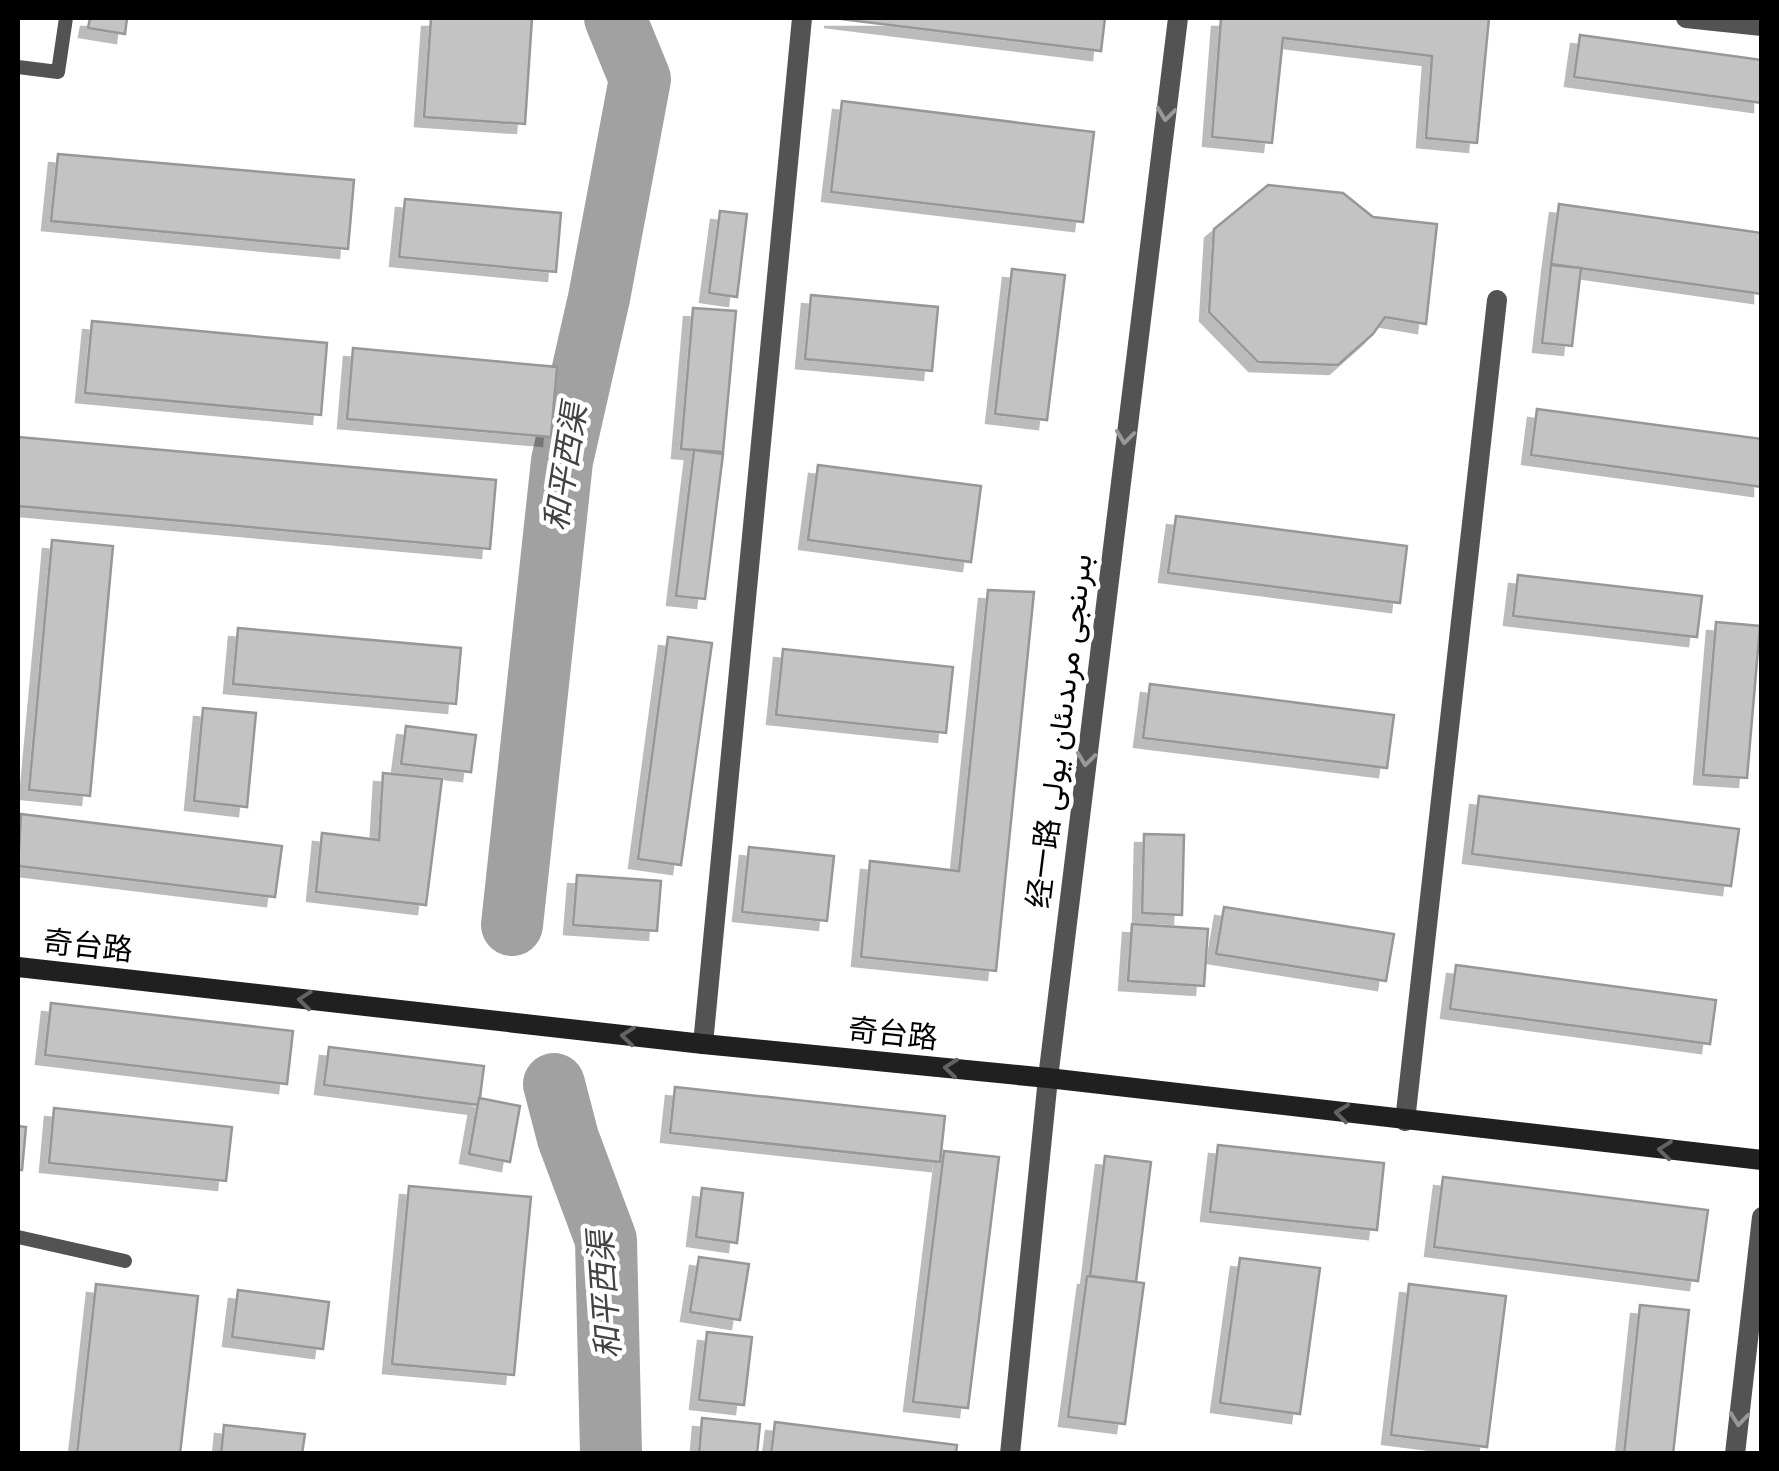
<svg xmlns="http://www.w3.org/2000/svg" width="1779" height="1471" viewBox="0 0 1779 1471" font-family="Inter,Vazirmatn,'Noto Sans SC',sans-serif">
  <defs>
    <filter id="shadow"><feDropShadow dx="-9" dy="9" stdDeviation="0" flood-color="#0004"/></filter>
  </defs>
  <rect width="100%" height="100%" fill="#fff"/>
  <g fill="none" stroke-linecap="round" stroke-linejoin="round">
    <g stroke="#a1a1a1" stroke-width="62">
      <path d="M512,925L562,461L599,298L640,79L615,18"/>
      <path d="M554,1084L568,1138L606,1240L611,1454"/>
    </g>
  </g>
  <g fill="#c3c3c3" stroke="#979797" stroke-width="2.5" filter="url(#shadow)">
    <path d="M90,18H127L125,34L88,28Z"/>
    <path d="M431,18H532L525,124L424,117Z"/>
    <path d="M833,18H1105L1101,51Z"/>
    <path d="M1221,18H1489L1477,143L1426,138L1432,56L1283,38L1272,143L1212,137Z"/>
    <path d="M1580,35L1762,60V103L1574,77Z"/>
    <path d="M842,101L1094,132L1083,222L831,192Z"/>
    <path d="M58,154L354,180L348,249L51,221Z"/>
    <path d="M1268,185L1343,193L1373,217L1437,224L1426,324L1385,317L1373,334L1338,365L1258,362L1209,312L1214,229Z"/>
    <path d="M405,199L561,213L556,272L399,257Z"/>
    <path d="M1559,204L1762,233V294L1551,264Z"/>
    <path d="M720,211L747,214L737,297L709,293Z"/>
    <path d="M1551,265L1581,268L1572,346L1542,343Z"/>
    <path d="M1012,269L1065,275L1047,420L995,414Z"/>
    <path d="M811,295L938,307L932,371L805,359Z"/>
    <path d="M693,308L736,311L723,452L681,449Z"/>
    <path d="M92,321L327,343L321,415L85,393Z"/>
    <path d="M353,348L557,367L551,437L347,419Z"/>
    <path d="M1537,409L1762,439V487L1531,455Z"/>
    <path d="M18,437L496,480L490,549L18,506Z"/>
    <path d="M694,450L723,454L705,599L676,596Z"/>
    <path d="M818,465L981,486L971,562L808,540Z"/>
    <path d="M1176,516L1407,546L1400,603L1168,573Z"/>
    <path d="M52,540L113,546L90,796L29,790Z"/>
    <path d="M1518,575L1702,596L1697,637L1513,616Z"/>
    <path d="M988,590L1034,592L996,971L861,957L870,861L959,871Z"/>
    <path d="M1716,622L1760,626L1747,778L1703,775Z"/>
    <path d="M238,628L461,648L456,704L233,684Z"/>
    <path d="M668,637L712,643L681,865L638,859Z"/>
    <path d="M783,649L953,667L946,733L776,715Z"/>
    <path d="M1150,684L1394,715L1387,768L1143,738Z"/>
    <path d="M203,708L256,713L247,807L194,801Z"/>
    <path d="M406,726L476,735L471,772L401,764Z"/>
    <path d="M383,773L442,779L426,905L316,892L322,833L379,840Z"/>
    <path d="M1479,796L1739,829L1731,886L1472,854Z"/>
    <path d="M21,814L282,846L275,897L18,866Z"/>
    <path d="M1144,834L1184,835L1182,915L1142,913Z"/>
    <path d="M749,847L834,856L827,921L742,912Z"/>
    <path d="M577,875L661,881L657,931L573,925Z"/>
    <path d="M1224,907L1394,934L1386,981L1216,954Z"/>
    <path d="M1132,924L1208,929L1204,986L1128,981Z"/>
    <path d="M1456,965L1716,1000L1710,1044L1450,1009Z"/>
    <path d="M51,1003L293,1031L287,1084L45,1055Z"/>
    <path d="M329,1047L484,1066L479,1105L324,1085Z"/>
    <path d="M675,1087L945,1116L940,1162L670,1133Z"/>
    <path d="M479,1098L520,1106L510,1162L469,1154Z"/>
    <path d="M54,1108L232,1127L226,1181L49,1163Z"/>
    <path d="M18,1126L26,1127L22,1170H18Z"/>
    <path d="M1218,1145L1384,1163L1377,1230L1210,1212Z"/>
    <path d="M944,1151L999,1157L968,1408L913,1402Z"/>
    <path d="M1105,1156L1151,1162L1136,1282L1090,1276Z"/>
    <path d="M1443,1177L1708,1210L1698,1281L1434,1247Z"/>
    <path d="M409,1186L531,1197L514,1375L392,1364Z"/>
    <path d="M702,1188L743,1193L737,1243L696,1237Z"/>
    <path d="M699,1257L749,1264L740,1320L690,1312Z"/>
    <path d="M1240,1258L1320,1268L1300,1414L1220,1403Z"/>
    <path d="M1087,1276L1144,1283L1125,1424L1068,1417Z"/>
    <path d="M96,1284L198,1296L180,1454H77Z"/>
    <path d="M1409,1284L1506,1296L1487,1447L1391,1435Z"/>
    <path d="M238,1290L329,1302L323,1349L232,1337Z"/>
    <path d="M1640,1305L1689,1310L1673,1454H1624Z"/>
    <path d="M707,1332L752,1337L744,1405L699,1400Z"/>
    <path d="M702,1418L760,1424L757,1454H699Z"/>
    <path d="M775,1422L957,1445L956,1454H771Z"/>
    <path d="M224,1425L305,1434L302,1454H221Z"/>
  </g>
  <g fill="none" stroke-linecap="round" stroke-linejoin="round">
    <g stroke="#535353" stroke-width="14">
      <path d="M18,67L58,72L66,18"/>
      <path d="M18,1237L125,1261"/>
    </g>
    <g stroke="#535353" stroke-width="20">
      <path d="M1686,18L1762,26"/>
      <path d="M703,1044L802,18"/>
      <path d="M1405,1121L1497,300"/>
      <path d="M1010,1454L1048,1078L1178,18"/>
      <path d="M1735,1454L1762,1217"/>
    </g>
    <path stroke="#202020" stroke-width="20" d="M18,967L703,1044L1048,1078L1762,1160"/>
  </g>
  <defs><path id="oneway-chevron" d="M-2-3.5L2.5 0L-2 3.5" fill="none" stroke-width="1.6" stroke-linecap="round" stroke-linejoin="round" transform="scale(2.5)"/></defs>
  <g stroke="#989898">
    <use href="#oneway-chevron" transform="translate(1166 114) rotate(97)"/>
    <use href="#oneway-chevron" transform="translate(1125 437) rotate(97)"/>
    <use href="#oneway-chevron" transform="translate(1086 759) rotate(97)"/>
    <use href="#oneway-chevron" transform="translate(1739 1419) rotate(96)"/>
  </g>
  <g stroke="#636363">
    <use href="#oneway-chevron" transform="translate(305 1000) rotate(-174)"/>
    <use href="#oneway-chevron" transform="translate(628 1036) rotate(-174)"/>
    <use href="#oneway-chevron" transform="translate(951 1068) rotate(-174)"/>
    <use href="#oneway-chevron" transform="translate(1342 1113) rotate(-173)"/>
    <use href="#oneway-chevron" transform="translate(1665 1150) rotate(-174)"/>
  </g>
  <g text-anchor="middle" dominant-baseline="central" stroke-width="9" stroke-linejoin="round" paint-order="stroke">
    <g font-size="30" fill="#000" stroke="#fff">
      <text transform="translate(1059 731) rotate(-83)">经一路 بىرىنجى مرىدىئان يولى</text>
      <text transform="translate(88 945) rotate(6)">奇台路</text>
      <text transform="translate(893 1033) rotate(6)">奇台路</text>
    </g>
    <g font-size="32" font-style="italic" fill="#424242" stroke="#fff">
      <text transform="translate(565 467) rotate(-81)">和平西渠</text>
      <text transform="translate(604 1295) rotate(-94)">和平西渠</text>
    </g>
  </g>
  <rect width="1779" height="1471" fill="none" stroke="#000000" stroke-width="40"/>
</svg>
